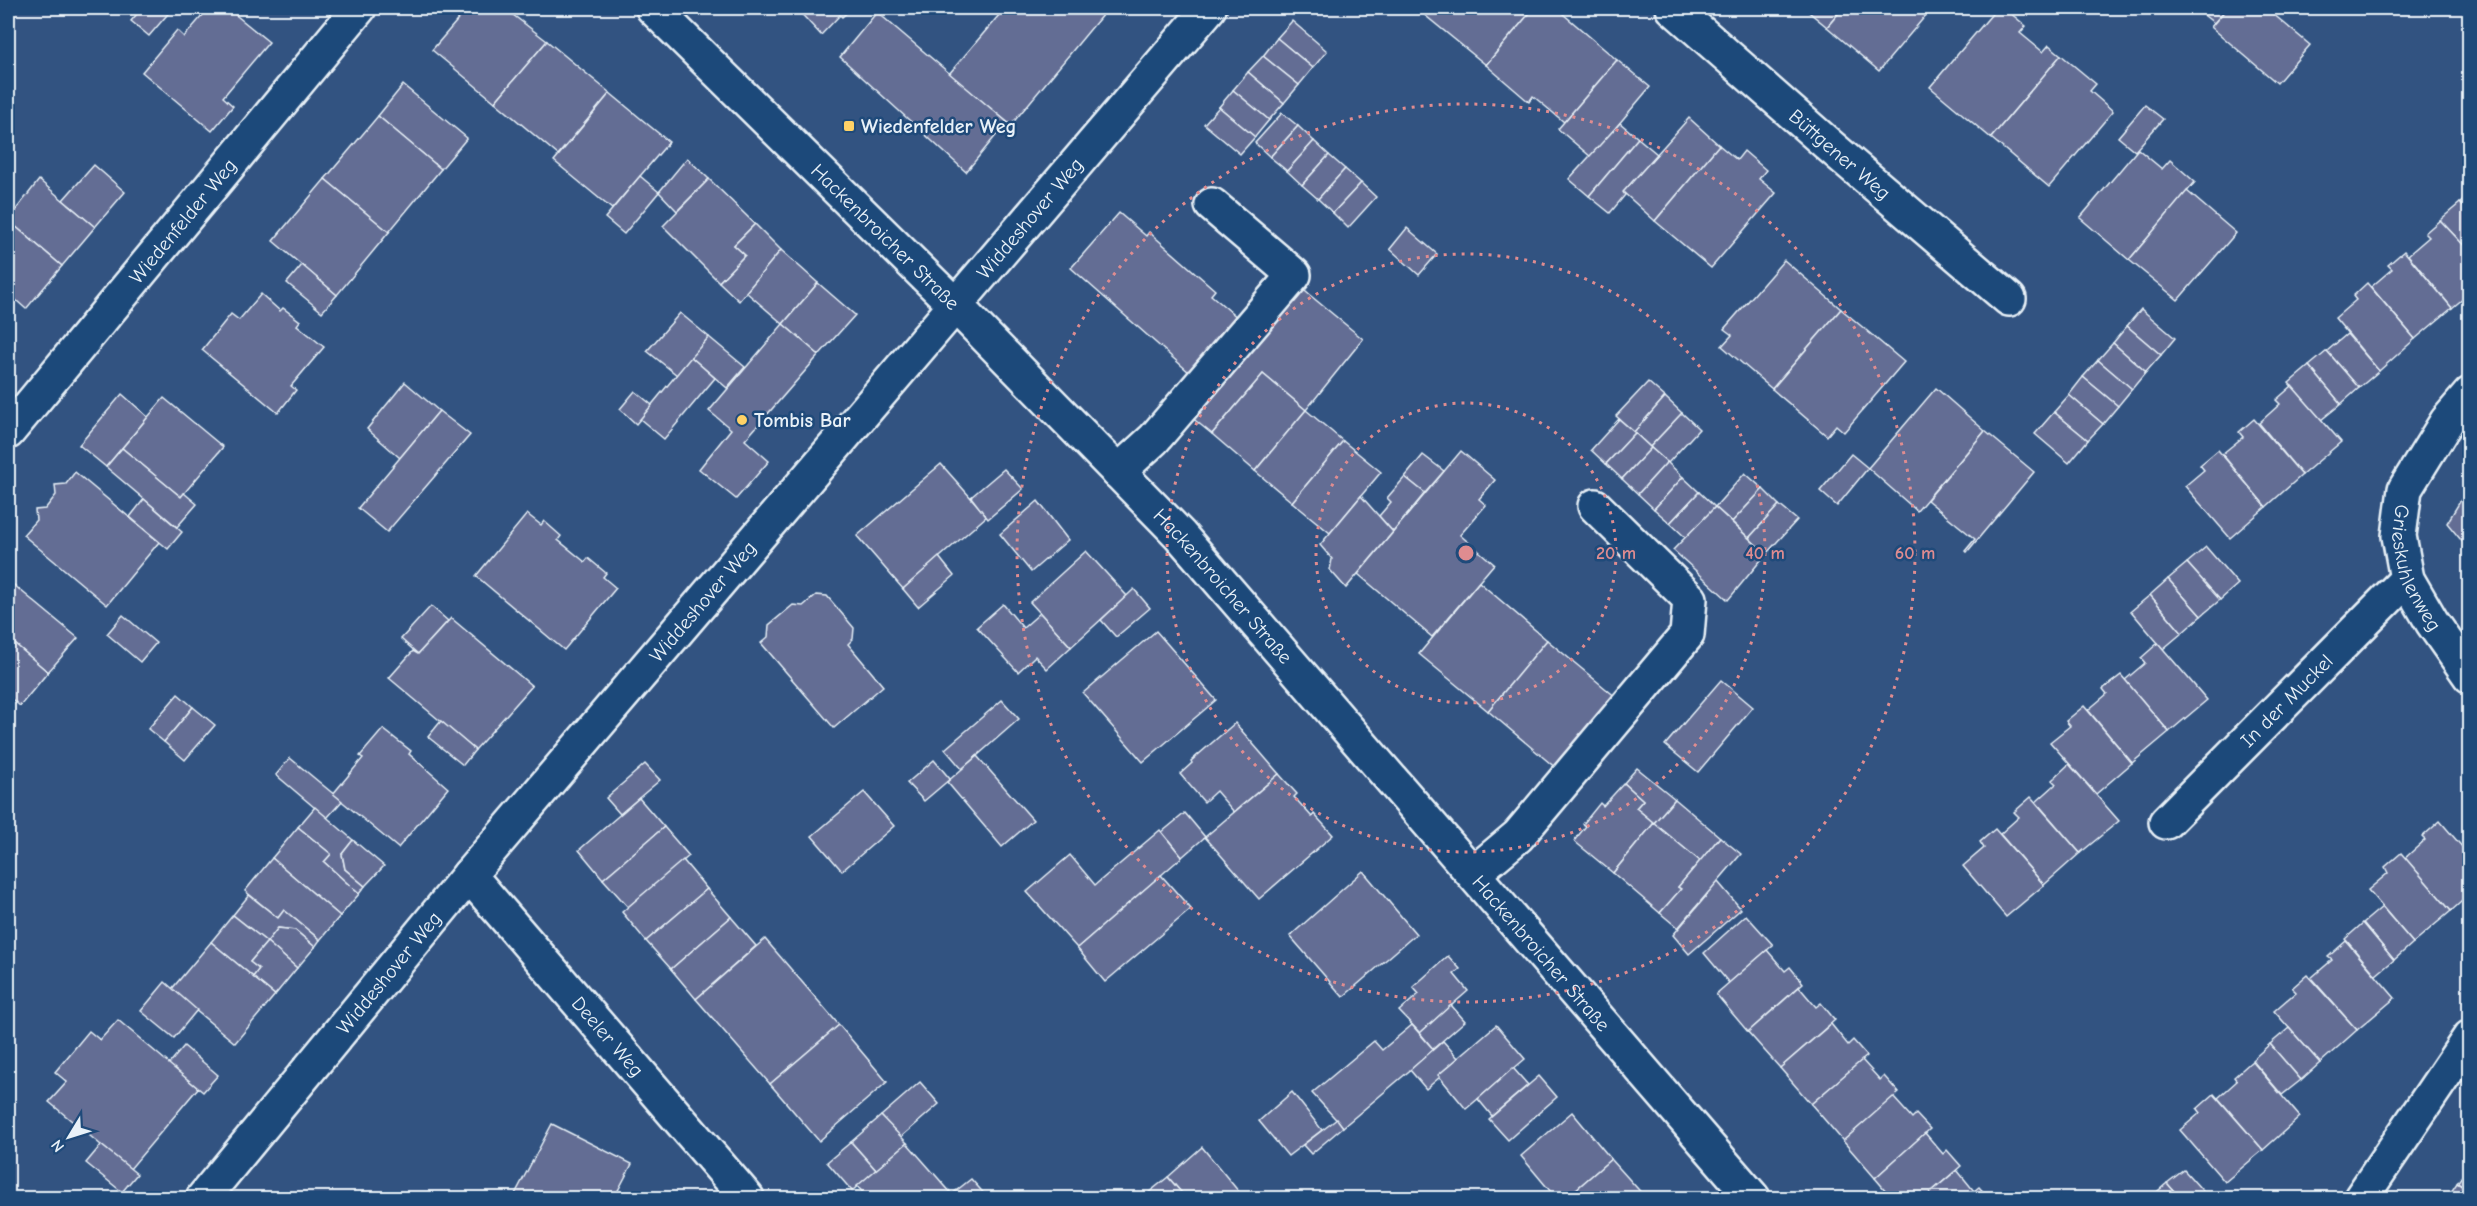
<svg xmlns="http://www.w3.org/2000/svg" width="2477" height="1206" viewBox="0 0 2477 1206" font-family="'Comic Neue',sans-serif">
  <rect width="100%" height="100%" fill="#325381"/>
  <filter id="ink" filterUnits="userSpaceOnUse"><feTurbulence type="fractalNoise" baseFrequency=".0167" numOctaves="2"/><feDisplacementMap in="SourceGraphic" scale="12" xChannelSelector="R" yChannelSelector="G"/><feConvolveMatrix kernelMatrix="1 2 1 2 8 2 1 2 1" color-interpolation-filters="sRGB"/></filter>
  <g filter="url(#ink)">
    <g fill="#646d94" stroke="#e8f1f8" stroke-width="1.5">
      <path d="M142,8H173L149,36L131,21Z"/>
      <path d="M209,8H227L269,42L223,97L233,106L212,131L142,72L177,30L184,37Z"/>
      <path d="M468,8H504L547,41L495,102L432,50Z"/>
      <path d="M796,8H852L842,17L840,15L821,35Z"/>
      <path d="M1005,8H1108L1011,125L949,74Z"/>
      <path d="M1416,8H1534L1486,65Z"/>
      <path d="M1534,8H1556L1617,60L1564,122L1533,96L1529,102L1486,65Z"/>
      <path d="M1804,8H1843L1827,27Z"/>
      <path d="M1843,8H1932L1879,71L1827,27Z"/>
      <path d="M1997,8H2004L2026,26L2020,33L2043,52L2049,45L2061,55L1991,138L1930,87Z"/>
      <path d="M2195,8H2227L2214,23Z"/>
      <path d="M2227,8H2266L2310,45L2277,83L2211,27Z"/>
      <path d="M877,12L1007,122L966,172L840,57Z"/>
      <path d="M1292,21L1327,51L1313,68L1277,38Z"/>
      <path d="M1277,38L1313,68L1299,85L1263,56Z"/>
      <path d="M547,41L610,93L558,155L495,102Z"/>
      <path d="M2061,55L2096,84L2090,91L2113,111L2049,187L1991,138Z"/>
      <path d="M1263,56L1299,85L1284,103L1248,72Z"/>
      <path d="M1617,60L1650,87L1591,157L1558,129Z"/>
      <path d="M1248,72L1284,103L1269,120L1233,90Z"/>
      <path d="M403,85L467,138L441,169L378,116Z"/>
      <path d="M1233,90L1269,120L1255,137L1219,107Z"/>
      <path d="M610,93L669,142L612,209L554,161Z"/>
      <path d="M2145,105L2163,119L2135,151L2118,137Z"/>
      <path d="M1219,107L1255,137L1240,154L1204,124Z"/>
      <path d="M1282,113L1298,126L1270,157L1255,143Z"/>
      <path d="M378,116L441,169L389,232L325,179Z"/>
      <path d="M1689,118L1719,145L1655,221L1623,192Z"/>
      <path d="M1620,123L1638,138L1589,196L1569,179Z"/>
      <path d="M1298,126L1314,141L1287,171L1270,157Z"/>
      <path d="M1638,138L1657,154L1623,192L1625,195L1610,213L1589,196Z"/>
      <path d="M1314,141L1329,155L1302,185L1287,171Z"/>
      <path d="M1719,145L1737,160L1744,151L1766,170L1759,179L1776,193L1711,268L1655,221Z"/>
      <path d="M2138,149L2162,169L2170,160L2195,182L2129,260L2080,218Z"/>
      <path d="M1329,155L1345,169L1318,199L1302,185Z"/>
      <path d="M687,158L709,179L677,211L659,192Z"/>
      <path d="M94,165L125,192L95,227L63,200Z"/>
      <path d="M1345,169L1361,183L1333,213L1318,199Z"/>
      <path d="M640,176L659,192L624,234L605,218Z"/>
      <path d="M325,179L389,232L337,295L273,241Z"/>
      <path d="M709,179L755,224L734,245L745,255L719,282L663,226Z"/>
      <path d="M39,180L95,227L62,266L8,220Z"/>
      <path d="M1361,183L1376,197L1348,228L1333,213Z"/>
      <path d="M2187,191L2236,233L2178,300L2129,260Z"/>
      <path d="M2470,195V214L2460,203Z"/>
      <path d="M2460,203L2470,214V252L2440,220Z"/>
      <path d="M1119,213L1146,236L1149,232L1215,290L1211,295L1238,318L1190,373L1071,268Z"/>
      <path d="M8,220L62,266L26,309L8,293Z"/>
      <path d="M2440,220L2470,252V293L2452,308L2408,255L2429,237L2425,233Z"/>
      <path d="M755,224L781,250L739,301L719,282L745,255L734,245Z"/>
      <path d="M1407,228L1437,254L1419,275L1390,249Z"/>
      <path d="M781,250L818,283L783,324L746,292Z"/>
      <path d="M2404,251L2452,308L2415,339L2371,287L2392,269L2388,265Z"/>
      <path d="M1784,260L1841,309L1772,389L1722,346L1732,335L1724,329Z"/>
      <path d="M302,265L337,295L322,312L287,283Z"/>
      <path d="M818,283L855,315L819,355L783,324Z"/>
      <path d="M2367,283L2415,339L2379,371L2335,318L2356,300L2353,296Z"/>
      <path d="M1300,287L1363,339L1306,410L1263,374L1212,434L1191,417Z"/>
      <path d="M261,294L280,311L283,308L300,321L297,325L324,347L291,386L296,390L278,413L202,350L231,314L239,320Z"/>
      <path d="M1841,309L1904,362L1844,432L1836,425L1827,436L1772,389Z"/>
      <path d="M2141,309L2175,338L2161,355L2127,326Z"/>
      <path d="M680,313L709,337L677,375L647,351Z"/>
      <path d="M783,324L819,355L745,440L769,461L736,499L699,469L731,429L709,411Z"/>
      <path d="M2127,326L2161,355L2146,372L2113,343Z"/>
      <path d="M2347,334L2379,371L2359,388L2327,351Z"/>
      <path d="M709,337L745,367L727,388L691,357Z"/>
      <path d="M2113,343L2146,372L2132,389L2098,360Z"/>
      <path d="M2327,351L2359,388L2341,404L2309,366Z"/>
      <path d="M691,357L715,378L664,439L640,419Z"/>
      <path d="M2098,360L2132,389L2118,406L2083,377Z"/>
      <path d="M2309,366L2341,404L2321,420L2289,383Z"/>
      <path d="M1263,374L1306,410L1255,471L1212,434Z"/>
      <path d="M2083,377L2118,406L2103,424L2069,395Z"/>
      <path d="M405,382L439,411L400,458L367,429Z"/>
      <path d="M1648,382L1665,397L1634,432L1616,416Z"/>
      <path d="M2292,386L2341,442L2302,475L2259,423L2280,404L2276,400Z"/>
      <path d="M1936,388L1985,431L1917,511L1868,468Z"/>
      <path d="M635,391L652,405L636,424L620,409Z"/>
      <path d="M122,394L148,417L106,467L79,445Z"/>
      <path d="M2069,395L2103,424L2088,440L2054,412Z"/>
      <path d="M1665,397L1682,413L1650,447L1634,432Z"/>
      <path d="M164,398L223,447L181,497L122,448Z"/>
      <path d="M1306,410L1343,441L1292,502L1255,471Z"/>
      <path d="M439,411L470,435L387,532L358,508Z"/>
      <path d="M2054,412L2088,440L2069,463L2035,434Z"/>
      <path d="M1682,413L1699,429L1668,463L1650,447Z"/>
      <path d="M1619,419L1635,433L1606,464L1591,450Z"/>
      <path d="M2254,419L2302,475L2266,507L2222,454L2243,437L2239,432Z"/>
      <path d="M1985,431L2034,472L1967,552L1965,551L1975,539L1927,500Z"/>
      <path d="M1635,433L1651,448L1622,479L1606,464Z"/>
      <path d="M1343,441L1381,472L1330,533L1292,502Z"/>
      <path d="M122,448L181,497L184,493L197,504L177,527L106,467Z"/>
      <path d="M1651,448L1667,462L1638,494L1622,479Z"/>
      <path d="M2218,450L2266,507L2230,538L2185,486L2204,470L2200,465Z"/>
      <path d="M1461,451L1495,480L1479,499L1486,505L1460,535L1494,564L1432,637L1358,574Z"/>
      <path d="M1851,454L1868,468L1837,506L1820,491Z"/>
      <path d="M1423,455L1444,471L1425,493L1405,477Z"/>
      <path d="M1667,462L1683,477L1654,509L1638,494Z"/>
      <path d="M941,464L987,516L903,589L857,536Z"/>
      <path d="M1004,469L1023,489L988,519L971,497Z"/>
      <path d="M75,472L159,542L107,605L23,535L36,520L35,510L45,509L56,495L55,485L66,484Z"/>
      <path d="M1745,473L1763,489L1732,522L1715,507Z"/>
      <path d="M1405,477L1425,493L1393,532L1379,516L1391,502L1387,498Z"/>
      <path d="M1683,477L1699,492L1670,523L1654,509Z"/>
      <path d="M2470,485V551L2447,523Z"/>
      <path d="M1763,489L1779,505L1749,538L1732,522Z"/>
      <path d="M1699,492L1715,507L1686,538L1670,523Z"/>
      <path d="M1361,496L1393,532L1346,588L1330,570L1332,559L1320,545Z"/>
      <path d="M144,499L182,532L168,549L130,517Z"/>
      <path d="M1038,501L1068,540L1031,572L1000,534Z"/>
      <path d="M1779,505L1797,520L1766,554L1749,538Z"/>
      <path d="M1715,507L1766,554L1728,600L1673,550Z"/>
      <path d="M527,514L541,525L544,521L561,536L558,540L585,562L588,558L606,573L603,577L616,588L564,650L476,576Z"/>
      <path d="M2206,547L2238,584L2220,600L2187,563Z"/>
      <path d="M1086,551L1127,596L1071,647L1030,602Z"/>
      <path d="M939,557L954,576L918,607L903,589Z"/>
      <path d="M2187,563L2220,600L2201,616L2168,579Z"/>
      <path d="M2168,579L2201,616L2182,633L2150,595Z"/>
      <path d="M8,580L78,638L48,672L8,638Z"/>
      <path d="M1479,582L1547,640L1488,711L1419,654Z"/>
      <path d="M1134,589L1150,608L1116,637L1101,620Z"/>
      <path d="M816,595L827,596L854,628L853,639L848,644L883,686L834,728L761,643L768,637L769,625L793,605L803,606Z"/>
      <path d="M2150,595L2182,633L2163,649L2131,611Z"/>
      <path d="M1003,604L1023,628L1040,613L1071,647L1047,669L1035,656L1018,672L977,627Z"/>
      <path d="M431,606L448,621L418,654L401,639Z"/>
      <path d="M123,615L156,643L140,662L107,634Z"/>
      <path d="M451,618L532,686L475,750L389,678L413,651L418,654Z"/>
      <path d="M1156,631L1216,700L1143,762L1083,693Z"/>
      <path d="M8,638L48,672L20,706L8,696Z"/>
      <path d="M1547,640L1617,698L1557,769L1488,711Z"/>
      <path d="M2158,643L2207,700L2169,732L2125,680L2145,663L2141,658Z"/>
      <path d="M2121,675L2169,732L2132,763L2088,710L2107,694L2103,689Z"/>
      <path d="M1721,680L1753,707L1698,772L1665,745Z"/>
      <path d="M178,694L193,707L164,742L148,729Z"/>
      <path d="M1002,700L1019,719L962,769L945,749Z"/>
      <path d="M2084,706L2132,763L2096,794L2050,742L2070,726L2066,721Z"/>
      <path d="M193,707L215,725L185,760L164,742Z"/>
      <path d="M441,721L475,750L463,765L428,737Z"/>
      <path d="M1235,723L1279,774L1234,812L1216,791L1204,802L1180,774L1192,763L1191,761Z"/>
      <path d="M383,729L411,751L409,754L448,788L398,848L333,794L363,758L360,756Z"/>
      <path d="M977,756L1033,820L1002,847L947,782Z"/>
      <path d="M290,758L342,801L327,818L276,775Z"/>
      <path d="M934,760L950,779L924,801L907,783Z"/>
      <path d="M645,764L660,780L620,814L606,798Z"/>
      <path d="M2069,764L2119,821L2080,853L2036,802L2056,784L2052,780Z"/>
      <path d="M1637,768L1675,799L1654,823L1636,808L1643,800L1624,783Z"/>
      <path d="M1279,774L1297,794L1294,797L1312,817L1314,814L1333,835L1259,899L1205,837Z"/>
      <path d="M1624,783L1643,800L1636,808L1654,823L1613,873L1574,841L1586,826L1583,824L1600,803L1603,806Z"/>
      <path d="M864,792L894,826L842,871L812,836Z"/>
      <path d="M2031,797L2080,853L2044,885L2000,834L2019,817L2014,812Z"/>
      <path d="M639,798L664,827L603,879L579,850Z"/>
      <path d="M1675,799L1720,837L1700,861L1654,823Z"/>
      <path d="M315,807L353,840L342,854L345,869L365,886L359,894L324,862L331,854L298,827Z"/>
      <path d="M1185,813L1205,837L1182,857L1162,832Z"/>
      <path d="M2440,821L2470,856V894L2451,911L2405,858L2425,840L2422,837Z"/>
      <path d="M1654,823L1700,861L1678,887L1681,889L1660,913L1613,873Z"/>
      <path d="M298,827L331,854L324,862L359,894L340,916L272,858Z"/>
      <path d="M664,827L689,856L628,907L603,879Z"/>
      <path d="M1995,829L2044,885L2006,917L1963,866L1984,848L1980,842Z"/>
      <path d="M1160,830L1182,857L1077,948L1027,892L1070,855L1095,885Z"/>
      <path d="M1720,837L1741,854L1678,928L1660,913L1681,889L1678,887Z"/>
      <path d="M353,840L384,866L365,886L345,869L342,854Z"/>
      <path d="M2401,853L2451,911L2413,943L2368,890L2388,873L2385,867Z"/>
      <path d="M272,858L340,916L320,940L284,910L278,918L245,891Z"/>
      <path d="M683,860L707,889L646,941L622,912Z"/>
      <path d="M1363,871L1416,934L1343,997L1290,936Z"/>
      <path d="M1161,875L1191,909L1105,982L1077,948Z"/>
      <path d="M1718,882L1741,909L1689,954L1673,935Z"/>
      <path d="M707,889L731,917L671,969L646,941Z"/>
      <path d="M249,895L278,918L284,910L320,940L315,947L295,930L278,928L267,942L233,915Z"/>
      <path d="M2382,907L2413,943L2394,960L2363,923Z"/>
      <path d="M233,915L267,942L250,962L259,969L253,977L211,942Z"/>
      <path d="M1746,915L1773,945L1729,983L1704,953Z"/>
      <path d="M731,917L756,946L696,999L671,969Z"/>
      <path d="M2363,923L2394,960L2376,975L2345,939Z"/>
      <path d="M278,928L295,930L315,947L297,968L267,942Z"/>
      <path d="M765,939L839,1025L770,1084L696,999Z"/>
      <path d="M2346,941L2395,998L2357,1030L2311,978L2332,960L2328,957Z"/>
      <path d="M211,942L275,995L235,1043L171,990Z"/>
      <path d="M267,942L297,968L275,995L253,977L259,969L250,962Z"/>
      <path d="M1767,950L1785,971L1790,967L1803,983L1748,1032L1716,994Z"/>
      <path d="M1448,956L1460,969L1454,974L1468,991L1420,1033L1399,1011L1419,994L1413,987Z"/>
      <path d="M2307,975L2357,1030L2320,1063L2274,1011L2296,992L2292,988Z"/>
      <path d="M165,982L197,1010L174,1038L141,1011Z"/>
      <path d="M1799,987L1816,1007L1821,1003L1835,1020L1780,1068L1748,1032Z"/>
      <path d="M1451,1005L1465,1021L1433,1049L1420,1033Z"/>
      <path d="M118,1020L198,1088L130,1169L49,1102L67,1082L55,1072L89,1031L100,1040Z"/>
      <path d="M1831,1024L1848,1045L1853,1040L1867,1056L1811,1104L1780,1068Z"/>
      <path d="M839,1025L887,1082L819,1141L770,1084Z"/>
      <path d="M1412,1025L1434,1050L1343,1127L1312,1093L1374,1041L1382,1050Z"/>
      <path d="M1496,1025L1525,1059L1466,1109L1438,1075Z"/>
      <path d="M2289,1028L2320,1063L2301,1080L2270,1044Z"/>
      <path d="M1443,1041L1458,1058L1438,1075L1440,1077L1426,1089L1410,1070Z"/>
      <path d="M2270,1044L2301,1080L2282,1095L2252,1060Z"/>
      <path d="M184,1046L218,1075L203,1092L169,1064Z"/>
      <path d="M1862,1060L1880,1080L1884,1076L1899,1093L1843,1141L1811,1104Z"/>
      <path d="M2252,1061L2300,1117L2263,1150L2218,1098L2237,1081L2234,1077Z"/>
      <path d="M1513,1068L1528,1085L1492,1116L1478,1099Z"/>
      <path d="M1539,1076L1557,1097L1508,1140L1489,1119Z"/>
      <path d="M920,1082L939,1104L900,1138L881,1116Z"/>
      <path d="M1292,1092L1322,1130L1288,1156L1259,1121Z"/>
      <path d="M2214,1094L2263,1150L2225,1182L2180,1130L2200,1113L2197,1109Z"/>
      <path d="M1893,1097L1912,1118L1916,1114L1930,1129L1875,1178L1843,1141Z"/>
      <path d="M1572,1112L1611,1159L1566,1198H1556L1521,1156Z"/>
      <path d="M881,1116L907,1143L876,1170L851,1142Z"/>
      <path d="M1337,1119L1343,1127L1311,1154L1303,1145Z"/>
      <path d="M552,1124L632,1164L614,1198H513Z"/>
      <path d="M1925,1133L1943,1154L1947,1150L1961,1166L1924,1198H1892L1875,1178Z"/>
      <path d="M851,1142L876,1170L852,1191L827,1162Z"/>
      <path d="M907,1143L952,1194L947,1198H868L857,1186Z"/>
      <path d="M101,1145L137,1174L122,1192L86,1163Z"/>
      <path d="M1202,1147L1244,1198H1186L1168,1177Z"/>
      <path d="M1611,1159L1646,1198H1566Z"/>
      <path d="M2470,1165V1191L2457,1183Z"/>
      <path d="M1957,1170L1974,1191L1979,1187L1989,1198H1924Z"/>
      <path d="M2184,1170L2209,1198H2180L2167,1183Z"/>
      <path d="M1168,1177L1186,1198H1142Z"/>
      <path d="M971,1179L988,1198H947L952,1194Z"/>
      <path d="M2167,1183L2180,1198H2150Z"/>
      <path d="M2457,1183L2470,1191V1198H2447Z"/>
    </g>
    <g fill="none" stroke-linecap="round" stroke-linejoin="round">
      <defs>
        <g id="minor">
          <path id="s1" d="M653,8L955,305L1180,535L1753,1198"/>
          <path id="s2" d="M1673,8L1831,147L2009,299"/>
          <path id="s3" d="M2470,394L2447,421L2405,489L2399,536L2407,579L2432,622L2470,676"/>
          <path id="s4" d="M8,432L359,8"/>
          <path d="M1118,472L1154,439L1294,275L1212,205"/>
          <path id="s5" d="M2166,822L2407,579"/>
          <path d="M1474,873L1518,836L1687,635L1690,599L1595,506"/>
          <path id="s6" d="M469,875L747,1198"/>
          <path id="s7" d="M203,1198L469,875L1209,8"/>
          <path d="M2361,1198L2470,1037"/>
        </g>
      </defs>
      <use href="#minor" stroke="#e8f1f8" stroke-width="38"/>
      <use href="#minor" stroke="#1f4a7a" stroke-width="33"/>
    </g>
  </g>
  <g fill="none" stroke="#df8c90" stroke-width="3" stroke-dasharray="3 6">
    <circle cx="1466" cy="553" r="150"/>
    <circle cx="1466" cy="553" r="299"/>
    <circle cx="1466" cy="553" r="449"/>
  </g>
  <g fill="#ffd166" stroke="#1f4a7a" stroke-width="2">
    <rect x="843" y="120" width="12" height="12" rx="3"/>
    <circle cx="742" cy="420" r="6"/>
  </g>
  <g text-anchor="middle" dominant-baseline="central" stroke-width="5" stroke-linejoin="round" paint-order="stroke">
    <g font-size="20" font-weight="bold" fill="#e8f1f8" stroke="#1f4a7a" text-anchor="start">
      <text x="861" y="126">Wiedenfelder Weg</text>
      <text x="754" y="420">Tombis Bar</text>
    </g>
    <g font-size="20" fill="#e8f1f8" stroke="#1f4a7a">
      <text stroke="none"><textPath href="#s2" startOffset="222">Büttgener Weg</textPath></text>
      <text stroke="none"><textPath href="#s7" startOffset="1282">Widdeshover Weg</textPath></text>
      <text stroke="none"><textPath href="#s4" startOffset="274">Wiedenfelder Weg</textPath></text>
      <text stroke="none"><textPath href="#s1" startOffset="326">Hackenbroicher Straße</textPath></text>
      <text stroke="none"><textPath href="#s3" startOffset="198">Grieskuhlenweg</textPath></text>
      <text stroke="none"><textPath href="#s1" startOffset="812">Hackenbroicher Straße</textPath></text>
      <text stroke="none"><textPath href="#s7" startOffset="778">Widdeshover Weg</textPath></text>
      <text stroke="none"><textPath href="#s5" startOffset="171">In der Muckel</textPath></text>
      <text stroke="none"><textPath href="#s1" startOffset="1298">Hackenbroicher Straße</textPath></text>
      <text stroke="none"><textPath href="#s7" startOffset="292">Widdeshover Weg</textPath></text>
      <text stroke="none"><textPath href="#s6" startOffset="213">Deeler Weg</textPath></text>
    </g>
  </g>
  <circle cx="1466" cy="553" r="9" fill="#df8c90" stroke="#1f4a7a" stroke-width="3"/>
  <g font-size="18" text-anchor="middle" font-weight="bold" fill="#df8c90" stroke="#1f4a7a" stroke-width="5" stroke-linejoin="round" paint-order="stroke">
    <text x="1616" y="559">20 m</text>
    <text x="1765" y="559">40 m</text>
    <text x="1915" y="559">60 m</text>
  </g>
  <rect width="2477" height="1206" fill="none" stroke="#1f4a7a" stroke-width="30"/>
  <rect x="15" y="15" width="2447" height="1176" fill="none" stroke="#e8f1f8" stroke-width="2" filter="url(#ink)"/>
  <g transform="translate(69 1137) rotate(232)" stroke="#1f4a7a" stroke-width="4.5" paint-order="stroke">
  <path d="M0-4.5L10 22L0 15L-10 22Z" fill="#e8f1f8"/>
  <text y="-9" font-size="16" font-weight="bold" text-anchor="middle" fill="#e8f1f8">N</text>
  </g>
</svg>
